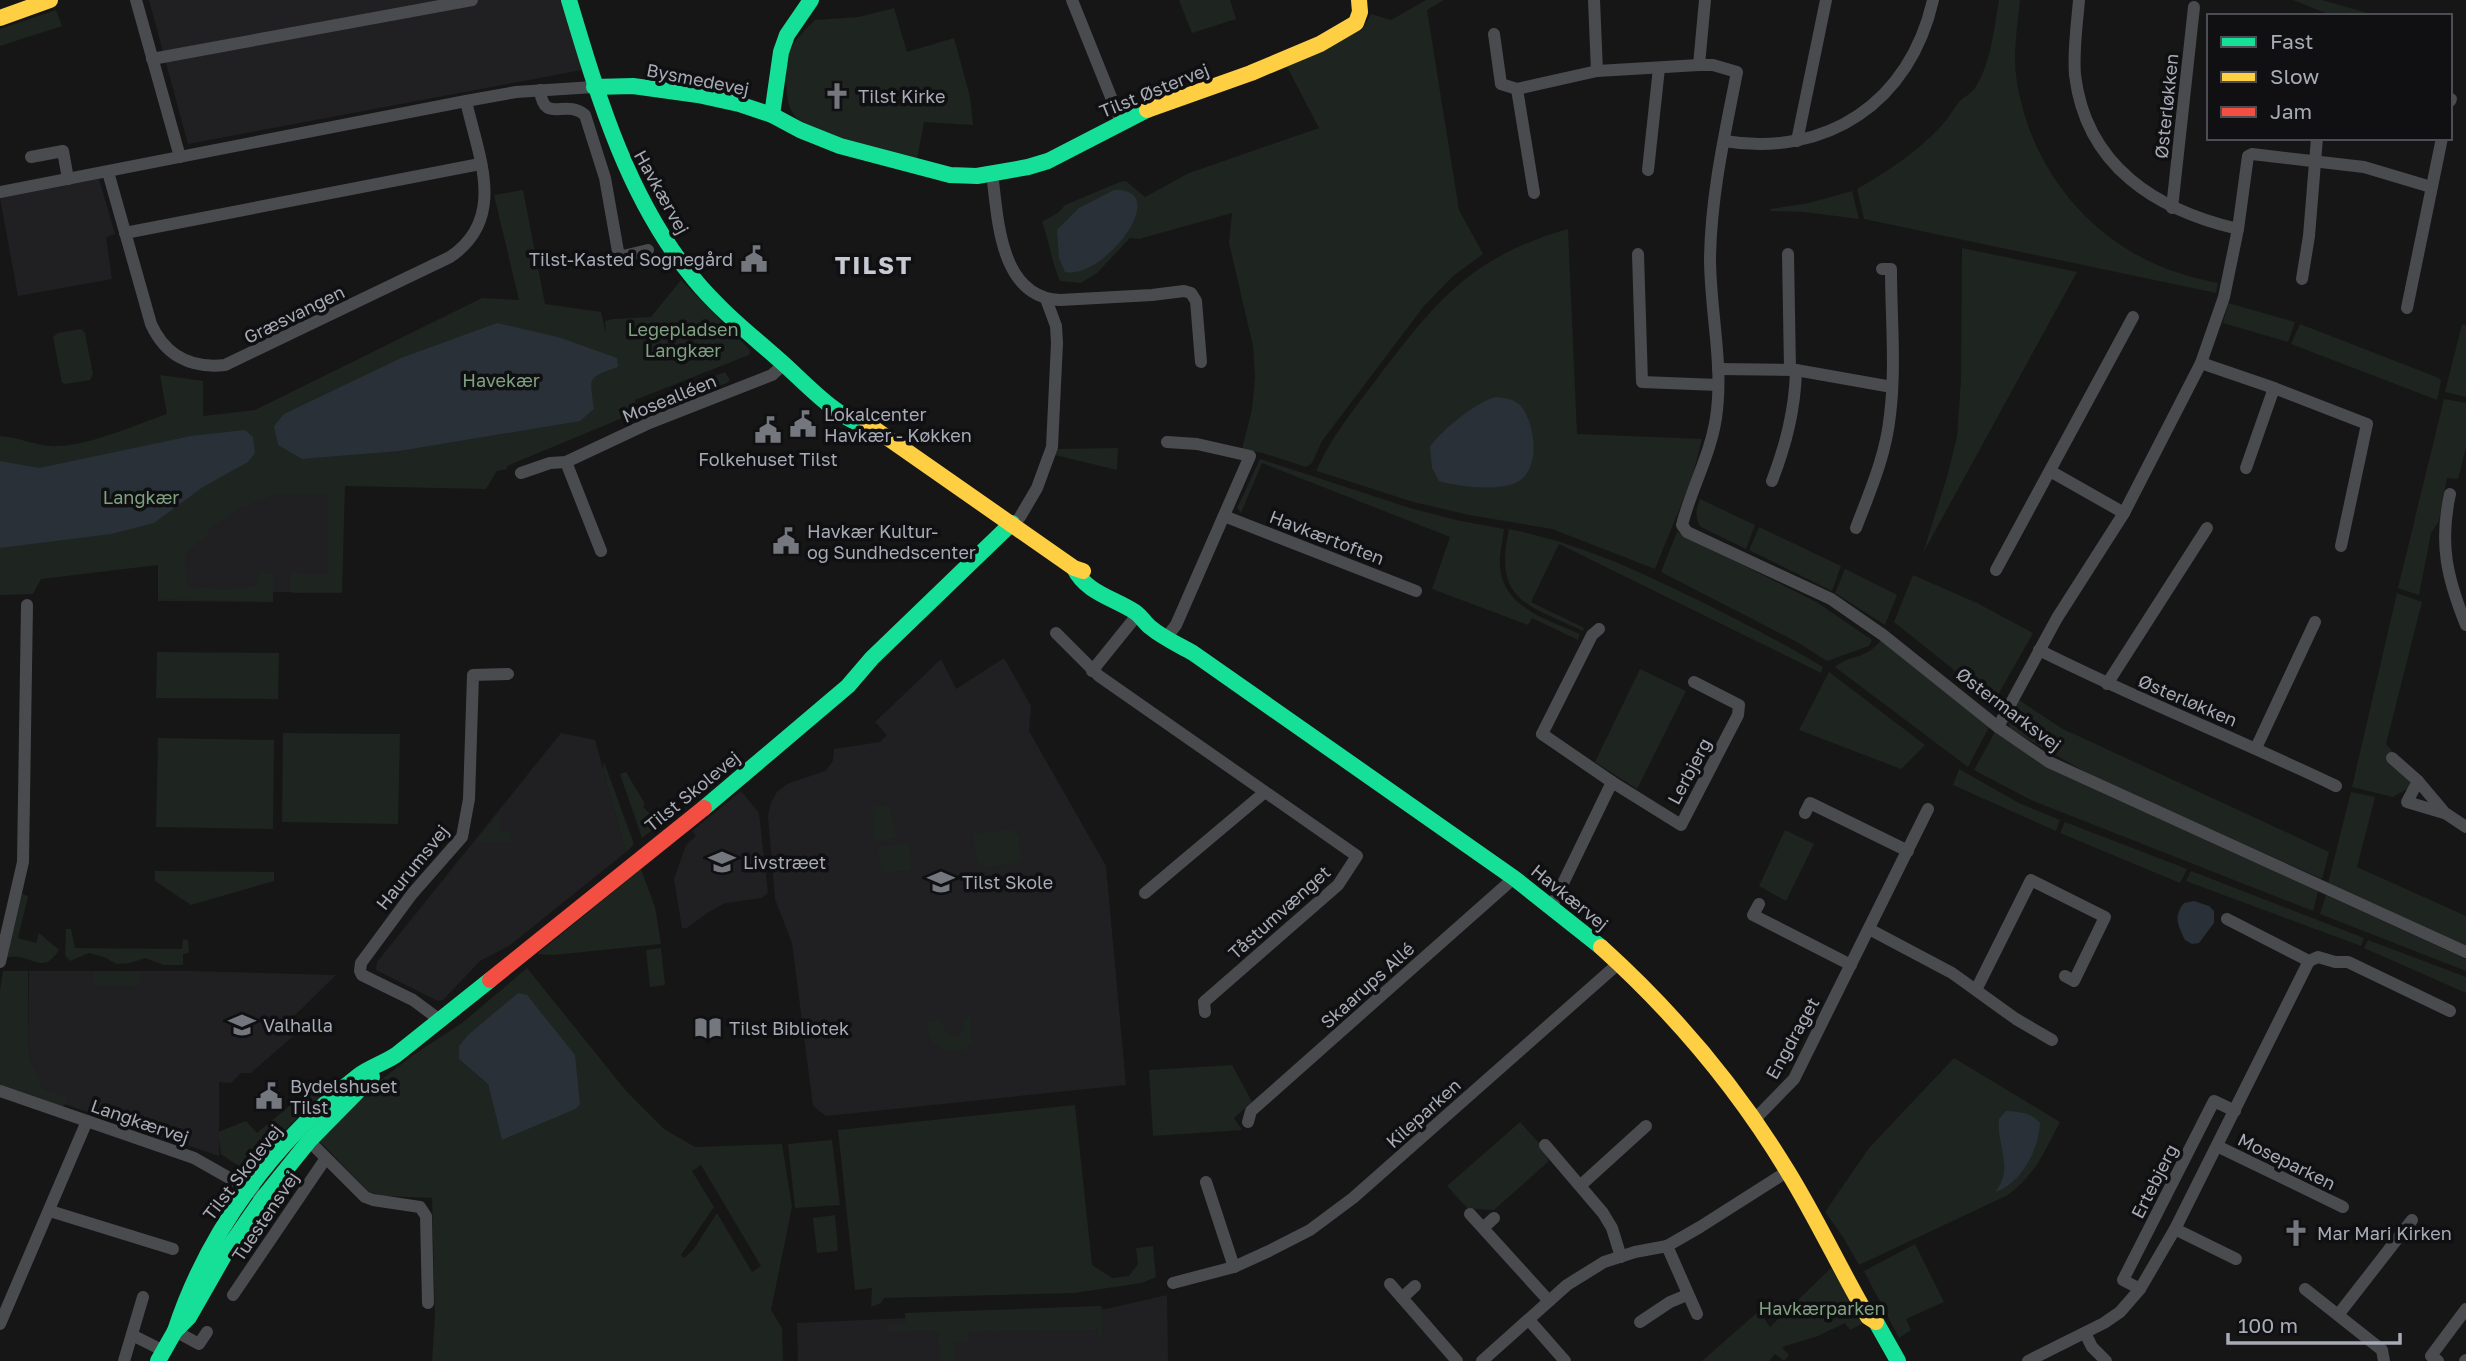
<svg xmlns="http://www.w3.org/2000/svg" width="2466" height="1361" viewBox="0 0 2466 1361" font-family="'Golos Text',sans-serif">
  <rect width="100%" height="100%" fill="#161616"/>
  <g fill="#202022">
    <path d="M149,0H562L582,70L188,144Z"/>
    <path d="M99,179L115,234L106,237L112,279L18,296L0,198Z"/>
    <path d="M344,481L342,593L273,592L272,602L158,601V556L236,496Z"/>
    <path d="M1004,658L1031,706L1029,731L1106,866L1126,1085L826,1116L813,1106L792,943L775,899L768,816L771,803L777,792L787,784L825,771L833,761L834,749L880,742L887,735L875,722L941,659L956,689Z"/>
    <path d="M561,733L595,740L626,852L509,946L480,961L443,1000L438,1001L376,970L377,962Z"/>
    <path d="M741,791L759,813L768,893L762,898L725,903L707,913L687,928H682L674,879L686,845L696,836L692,831Z"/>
    <path d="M29,971H191L336,975L290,1020L300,1030L251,1073H241L231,1083L219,1082V1156L46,1098L28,1054Z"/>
    <path d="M1167,1295L1168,1361H798L797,1323L1106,1309Z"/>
  </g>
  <g fill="#1e241f" fill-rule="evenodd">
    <path d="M1179,0H1230L1236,19L1192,33Z"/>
    <path d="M1426,0H1444L1427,10L1459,210L1483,254L1453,276L1424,306L1322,441L1312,463L1306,467L1263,453L1242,449L1252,410L1255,377L1253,346L1229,243L1232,213L1139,239L1130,238L1097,273L1081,283L1060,281C1051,261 1050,243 1042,222L1059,212L1065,205L1120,182L1126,181L1145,197L1189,173L1319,128L1286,65L1362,30L1371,14L1391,20Z"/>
    <path d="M1999,0H2020C2018,24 2013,51 2016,75C2028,166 2089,243 2176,272C2190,277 2204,280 2218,283L2216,293L1864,219L1857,189C1888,171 1919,151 1943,124C1949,118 1953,109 1959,102C1963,97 1971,94 1975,88C1991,64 1994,28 1999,0Z"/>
    <path d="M2293,0H2322L2378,16H2333Z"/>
    <path d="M894,8L907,52L954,38L970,97L973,125L924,122L917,159C892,153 809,134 795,116C786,105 787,93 786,80C786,48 794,41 815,20L858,17Z"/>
    <path d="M56,10L62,26L0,46V29Z"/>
    <path d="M523,190L545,304L601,312L606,334L605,321L613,319L651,317L681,280L750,350L749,355L635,400L637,412L507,466V469L497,471L486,489L345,486L342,592L294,593L290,590L291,573H301L304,575H327L328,495L278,494L237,509L210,529L207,533L208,535L185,554L187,587L231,589L257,586L258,572L273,573V602L158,599V565L41,579L33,594L0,595V436C17,437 32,444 49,446C85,448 132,426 167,414L160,375L203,381V416L255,410L482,298L519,300L494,195Z"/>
    <path d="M1852,191L1859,219L1804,212L1771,211L1770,209L1809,203Z"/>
    <path d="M1568,229L1577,434L1702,439L1692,478L1655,569L1552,529L1469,515L1413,502L1317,471V469C1332,436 1354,409 1376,380C1435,302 1470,257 1568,229Z"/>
    <path d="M1962,248L2077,272L1923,553L1947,477L1957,437L1961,381Z"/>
    <path d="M2228,303L2295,322L2288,342L2223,323Z"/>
    <path d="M2300,324L2439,378L2441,381L2437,400L2291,344Z"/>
    <path d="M2462,324L2466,325V397L2445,392Z"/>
    <path d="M81,329L85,333L93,374L90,380L66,384L62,383L53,337L58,333Z"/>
    <path d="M725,372L730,380L727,383L644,414L641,404Z"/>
    <path d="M2444,399L2466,403V448L2458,479L2447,478L2439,521L2431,533L2419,595L2398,588Z"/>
    <path d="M1118,448L1117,470L1055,455L1056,449Z"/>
    <path d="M1260,459L1410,508L1456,520L1504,529C1503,541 1499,555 1500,567C1503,608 1549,620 1580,634L1578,640L1532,618L1528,625L1432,589L1450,537L1262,463L1241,513L1237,508Z"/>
    <path d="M1700,499L1755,525L1746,549L1701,527C1694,517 1696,510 1700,499Z"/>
    <path d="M1759,527L1841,566L1832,591L1749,550Z"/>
    <path d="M1509,529C1579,543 1636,570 1700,601C1742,622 1783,643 1823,667L1821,673L1559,544L1531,602L1584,628L1583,631C1528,605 1493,602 1509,529Z"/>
    <path d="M1677,532L1818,603L1872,640L1869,646L1827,661L1797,642L1661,572Z"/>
    <path d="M1845,569L1897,595L1885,625L1835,593Z"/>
    <path d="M1913,575L1977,603L2033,633L1994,702L1894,622Z"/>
    <path d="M2397,593L2422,602L2386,744L2392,751L2386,760L2407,777L2410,783L2409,788L2393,797L2352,787Z"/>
    <path d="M1882,639L1989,727L1968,767L1835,667C1852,653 1865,661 1882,639Z"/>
    <path d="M157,652L279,653L278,699L156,698Z"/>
    <path d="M1640,669L1686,691L1637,789L1595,762Z"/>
    <path d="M1829,672L1925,745L1901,769L1799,730Z"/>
    <path d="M2019,700L2061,728L2329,852L2322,879L2096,778L2010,729L2008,719Z"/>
    <path d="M1995,732L2318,891L2313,911L2031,800L1974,770Z"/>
    <path d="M283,733L400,734L398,824L282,822Z"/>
    <path d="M158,738L274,740L273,829L156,827Z"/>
    <path d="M604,762L634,844L626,852L603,769Z"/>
    <path d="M1959,769L2019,803L2060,820L2056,831L1953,785Z"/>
    <path d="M626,772L645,804L643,807L660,824L642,838L620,774Z"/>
    <path d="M2351,792L2375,797L2357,867L2466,916V946L2328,883Z"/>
    <path d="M890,806L896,837L894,839L877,841L874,840L872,810L874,807Z"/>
    <path d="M500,812V831L511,832V842H475Z"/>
    <path d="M2065,822L2187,869L2180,883L2060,833Z"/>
    <path d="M1013,830L1019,835L1021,859L1018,863C981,867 977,875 973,833Z"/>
    <path d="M1785,830L1814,844L1786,901L1759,886Z"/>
    <path d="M909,843L911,870L881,873L878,847Z"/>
    <path d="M641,869L655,907L661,944L554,955L537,954Z"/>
    <path d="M155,871L274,872V881L191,905L155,881Z"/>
    <path d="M2191,871L2364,938L2361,946L2186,881Z"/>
    <path d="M19,893L28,896L18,938L36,943L39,933L59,950C46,969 41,963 23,958C18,956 9,957 4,957Z"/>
    <path d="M2326,895L2466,959V971L2320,914Z"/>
    <path d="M66,929H71L75,948L182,949L183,939L188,940L189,953L183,954V965H164L145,958L130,963L117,964L104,957L89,953L70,961L65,955Z"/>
    <path d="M2368,940L2466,977V993L2364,948Z"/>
    <path d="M661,948L665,985L650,987L646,950Z"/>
    <path d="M527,968L627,1092L664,1129L695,1147L782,1144L792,1207L771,1310L782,1328L783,1361H432L435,1316L432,1198L384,1196L369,1192L319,1141L372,1087L413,1055L462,1023ZM488,1084L576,1109L502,1140ZM701,1165L761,1266L752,1272L717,1213L693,1250L684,1258L681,1255L714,1207L692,1171Z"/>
    <path d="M3,971H28V1054L43,1089L66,1097L68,1101L61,1108L0,1086V990Z"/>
    <path d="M94,971L140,972V985H94Z"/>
    <path d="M971,1016L972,1045C952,1059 926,1047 928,1022L940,1019L948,1034L953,1036L959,1035L964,1028V1018Z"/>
    <path d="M1954,1058L2060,1122C2043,1154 2037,1172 2008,1195L1859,1265L1843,1237L1825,1212L1869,1148Z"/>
    <path d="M1232,1065L1252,1102L1234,1118L1242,1130L1153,1136L1149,1070Z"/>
    <path d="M311,1088L329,1093L295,1120L246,1171L221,1154L218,1132L246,1121L257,1133Z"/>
    <path d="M1075,1105L1092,1265L1112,1278L1129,1276L1138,1264L1136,1248L1153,1246L1156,1277L1142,1283L1074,1293L884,1298L881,1303L871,1307L872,1288L855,1290L838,1130Z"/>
    <path d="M1520,1122L1540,1144L1549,1161L1494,1210L1468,1209L1447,1186Z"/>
    <path d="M832,1140L840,1205L795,1208L788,1144Z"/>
    <path d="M835,1215L838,1251L817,1253L813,1218Z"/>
    <path d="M1915,1244L1944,1302L1906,1319L1911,1330L1899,1338L1864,1271Z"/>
    <path d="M1831,1268L1864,1323L1850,1330L1845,1323L1818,1336L1782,1347L1789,1355L1784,1361L1775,1354L1769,1361H1702L1759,1311L1770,1327Z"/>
    <path d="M1099,1306L1102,1307L1103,1334L1100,1338H1098V1330L968,1332V1342H954L955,1361H933L940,1360L938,1331L889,1332V1324L906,1323L905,1313Z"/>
  </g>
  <g fill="#293037">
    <path d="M1114,190C1175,188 1102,281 1065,272L1059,258L1057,230L1079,208Z"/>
    <path d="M497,323L558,337L617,358L618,367C586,378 590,377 594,409L580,421L399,451L302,459L278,445L274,426L284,414L401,358Z"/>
    <path d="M1496,397C1505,398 1514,399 1521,406C1535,423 1541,468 1519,481C1502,492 1458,487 1439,481L1432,468L1430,446C1444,429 1475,402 1496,397Z"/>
    <path d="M245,430L253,437L255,453L248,462L203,487L154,523L111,534L0,548V461L39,468L191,436Z"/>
    <path d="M2194,901L2209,906L2214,911V923L2199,943L2192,944L2185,940C2178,925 2173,917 2184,903Z"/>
    <path d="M518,993L527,995L575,1055L580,1104L576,1109L502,1140L488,1084L459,1059V1046L468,1035Z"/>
    <path d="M2006,1111C2019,1112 2031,1112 2040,1123C2039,1150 2021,1184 1995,1192C2015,1168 1996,1145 1999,1119Z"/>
  </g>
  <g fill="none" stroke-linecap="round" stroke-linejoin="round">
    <g stroke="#4a4b4f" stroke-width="12">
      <path d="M136,0L180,157"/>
      <path d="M1072,0L1121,122"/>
      <path d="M1594,0L1597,71"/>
      <path d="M2079,0C2077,25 2073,50 2075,75C2086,166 2156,210 2238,229"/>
      <path d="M1494,34L1501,84L1517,89L1597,71L1699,65H1713L1737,72C1725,133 1711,195 1710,258C1710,311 1724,365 1716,418C1710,456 1691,489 1682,525L1687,532L1831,599L1883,635L1998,727L2049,762L2466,952"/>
      <path d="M152,59L472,0"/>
      <path d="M1699,65L1705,0"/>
      <path d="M1517,89L1534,193"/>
      <path d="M540,90C544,125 565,98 585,115L605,178L619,257L648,250"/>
      <path d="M2450,101L2451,99"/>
      <path d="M1724,141C1827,158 1910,102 1933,0"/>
      <path d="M1797,141L1826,0"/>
      <path d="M31,157L63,151L68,179"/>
      <path d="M1648,170L1659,68"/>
      <path d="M108,172L151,324C165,355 190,369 225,365L450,257C508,218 478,156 466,101"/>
      <path d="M992,173C998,218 999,297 1060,300L1152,295L1184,291L1191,293L1196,301L1201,362"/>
      <path d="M0,192L466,101L516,92L594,87"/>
      <path d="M2172,208L2194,7"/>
      <path d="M125,233L480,164"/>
      <path d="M1638,254L1642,382L1718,385"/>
      <path d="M1788,254L1790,369"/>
      <path d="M2302,279L2309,236L2317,138"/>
      <path d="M2407,308L2442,138"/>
      <path d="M2201,363L2274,388L2367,424L2341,546"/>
      <path d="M1718,369L1796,370L1892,387"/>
      <path d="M566,462L601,551"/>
      <path d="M2246,468L2274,388"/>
      <path d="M2050,471L2124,513"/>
      <path d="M521,473L550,463L566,462L647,424L772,375L784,364"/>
      <path d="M1772,481C1786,444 1795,410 1796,370"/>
      <path d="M2450,494C2439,544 2447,578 2466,625"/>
      <path d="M1224,516L1416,591"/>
      <path d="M1020,517L1037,488L1052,447L1057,343L1056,326L1046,299"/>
      <path d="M1856,528C1870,491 1886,455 1890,415C1896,367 1891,317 1891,269H1882"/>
      <path d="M1996,570L2133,317"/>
      <path d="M1599,629L1592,635L1542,734L1612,782L1681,825L1738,715L1739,705L1694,682"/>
      <path d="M1056,633L1099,676L1357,856L1338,885L1204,1002L1205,1012"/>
      <path d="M1166,638L1176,625L1250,456L1197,444L1167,442"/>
      <path d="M2039,650C2136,699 2238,739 2336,786"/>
      <path d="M1092,671L1138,614"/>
      <path d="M2107,684L2207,528"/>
      <path d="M1998,727L2057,618L2124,513L2201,363L2224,297L2238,229L2248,156L2252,154L2364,167L2431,187"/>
      <path d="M2256,748L2315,622"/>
      <path d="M2392,758L2418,781L2445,813L2466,827"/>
      <path d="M2418,781L2407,802L2444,813"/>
      <path d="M1805,813L1810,803L1908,851"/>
      <path d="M1145,893L1265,792"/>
      <path d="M1759,904L1753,915L1851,965"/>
      <path d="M1552,906L1612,782"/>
      <path d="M2227,919L2309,961L2318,957L2335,962H2348L2450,1011"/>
      <path d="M1869,929L1952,973L2016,1019L2052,1040"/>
      <path d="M0,962L23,862L27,605"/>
      <path d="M1976,990L2031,880L2105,917L2074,981L2065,976"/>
      <path d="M440,1020L413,1000L362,975L360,971L361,963L412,894L462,837L469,799L473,675L508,674"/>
      <path d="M0,1091L194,1158L254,1192"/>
      <path d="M1754,1120L1794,1079L1928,809"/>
      <path d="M1248,1122L1251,1111L1514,878"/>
      <path d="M309,1141L365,1197L373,1200L420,1207L426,1216L428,1303"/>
      <path d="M1545,1145L1603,1213L1612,1228L1621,1257"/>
      <path d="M2217,1146L2343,1207"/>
      <path d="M1206,1182L1234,1267"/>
      <path d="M1581,1185L1646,1126"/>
      <path d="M50,1211L173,1249"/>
      <path d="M1470,1214L1549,1301"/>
      <path d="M1483,1228L1494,1218"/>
      <path d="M2175,1229L2236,1259"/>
      <path d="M1667,1246L1697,1314"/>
      <path d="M1173,1283L1234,1267L1269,1251L1310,1230L1353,1198L1619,963"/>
      <path d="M1390,1284L1457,1361"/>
      <path d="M2140,1289L2123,1280L2214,1101L2235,1111"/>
      <path d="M2305,1289L2382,1350L2384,1361"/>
      <path d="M233,1295L326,1158"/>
      <path d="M1402,1298L1415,1286"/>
      <path d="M2338,1315L2412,1220"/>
      <path d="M1529,1320L1565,1361"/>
      <path d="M1640,1322L1670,1302L1687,1295"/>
      <path d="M0,1324L87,1121"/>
      <path d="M175,1331L199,1344L207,1332"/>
      <path d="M2085,1333L2092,1347L2106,1361"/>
      <path d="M132,1335L164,1351"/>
      <path d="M124,1361L143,1297"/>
      <path d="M1482,1361L1567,1285L1604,1262L1635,1252L1667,1246L1700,1227L1788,1171"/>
      <path d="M2028,1361L2104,1323L2120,1312L2140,1289L2175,1229L2309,961"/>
      <path d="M2438,1361L2431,1356L2466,1309"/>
      <path d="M2465,1361L2466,1360"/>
    </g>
    <g stroke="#16e098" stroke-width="16">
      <path d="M569,0C598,97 628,200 694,279C721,312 755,338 786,366C808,386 842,423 872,427"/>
      <path d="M594,87L633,86L698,95L739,104L772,115L800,130L840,146L950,175L977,176L1028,167L1048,161L1147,110"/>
      <path d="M772,115L781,52L787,35L811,0"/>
      <path d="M1074,568C1086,593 1114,598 1135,612C1141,616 1145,623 1150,627C1163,638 1179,645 1193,653L1514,878L1601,947"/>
      <path d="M704,808L848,686L872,658L1012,523"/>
      <path d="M1874,1312L1876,1322L1898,1361"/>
      <path d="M175,1331C208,1230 275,1141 358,1076C370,1067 384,1063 396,1055L490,980"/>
      <path d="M158,1361L175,1331L189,1317L229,1247L263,1198L309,1141L372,1077"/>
    </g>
    <g stroke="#ffcf43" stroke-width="16">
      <path d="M0,18L50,0"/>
      <path d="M1147,110L1251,73L1320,44L1356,23L1360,12L1359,0"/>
      <path d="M865,419L872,427L1074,568L1083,571"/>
      <path d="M1601,947C1673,1012 1738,1089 1788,1172C1817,1219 1840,1269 1868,1317L1876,1322"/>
    </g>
    <path stroke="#f24e42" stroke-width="16" d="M490,980L704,808"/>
  </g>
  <defs>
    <symbol id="church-bare" viewBox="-9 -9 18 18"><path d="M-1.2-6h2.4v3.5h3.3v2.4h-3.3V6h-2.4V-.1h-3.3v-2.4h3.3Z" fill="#74777e" stroke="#101012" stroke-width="2.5" paint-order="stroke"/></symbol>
    <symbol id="civic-bare" viewBox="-9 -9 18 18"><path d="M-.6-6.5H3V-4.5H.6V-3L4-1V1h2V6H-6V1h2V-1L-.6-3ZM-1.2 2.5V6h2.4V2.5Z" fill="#74777e" stroke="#101012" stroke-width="2.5" paint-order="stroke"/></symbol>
    <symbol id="school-bare" viewBox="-9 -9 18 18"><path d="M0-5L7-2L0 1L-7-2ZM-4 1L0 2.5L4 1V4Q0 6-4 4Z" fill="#74777e" stroke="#101012" stroke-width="2.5" paint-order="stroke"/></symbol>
    <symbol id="library-bare" viewBox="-9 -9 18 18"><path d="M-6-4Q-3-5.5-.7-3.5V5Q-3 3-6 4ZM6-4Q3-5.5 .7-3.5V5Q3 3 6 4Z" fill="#74777e" stroke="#101012" stroke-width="2.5" paint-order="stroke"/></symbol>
  </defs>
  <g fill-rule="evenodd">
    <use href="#church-bare" x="818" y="77" width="38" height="38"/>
    <use href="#civic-bare" x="735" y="240" width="38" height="38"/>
    <use href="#civic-bare" x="784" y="405" width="38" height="38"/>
    <use href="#civic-bare" x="749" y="411" width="38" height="38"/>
    <use href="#civic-bare" x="767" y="522" width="38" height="38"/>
    <use href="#school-bare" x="703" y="843" width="38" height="38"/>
    <use href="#school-bare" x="922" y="863" width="38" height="38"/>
    <use href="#school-bare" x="223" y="1006" width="38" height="38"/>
    <use href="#library-bare" x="689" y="1009" width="38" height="38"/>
    <use href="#civic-bare" x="250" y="1077" width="38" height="38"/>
    <use href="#church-bare" x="2277" y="1214" width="38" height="38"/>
  </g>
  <g text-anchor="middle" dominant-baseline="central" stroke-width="7" stroke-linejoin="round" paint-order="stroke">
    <g font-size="18" fill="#a7abb6" stroke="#101012">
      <text transform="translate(698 79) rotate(11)">Bysmedevej</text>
      <text transform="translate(1154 90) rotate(-22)">Tilst Østervej</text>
      <text transform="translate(2166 106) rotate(-84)">Østerløkken</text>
      <text transform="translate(662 192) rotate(61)">Havkærvej</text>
      <text transform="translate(294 314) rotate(-26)">Græsvangen</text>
      <text transform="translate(669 398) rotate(-22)">Mosealléen</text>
      <text transform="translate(1327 537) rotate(21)">Havkærtoften</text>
      <text transform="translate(2188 700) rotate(23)">Østerløkken</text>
      <text transform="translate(2009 709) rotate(37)">Østermarksvej</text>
      <text transform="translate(1689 771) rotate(-62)">Lerbjerg</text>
      <text transform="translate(692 791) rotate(-39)">Tilst Skolevej</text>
      <text transform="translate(412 867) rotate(-51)">Haurumsvej</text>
      <text transform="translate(1570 897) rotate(39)">Havkærvej</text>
      <text transform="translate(1279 912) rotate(-42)">Tåstumvænget</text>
      <text transform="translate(1367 985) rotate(-42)">Skaarups Allé</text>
      <text transform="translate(1792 1038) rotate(-61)">Engdraget</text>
      <text transform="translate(1423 1113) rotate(-42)">Kileparken</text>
      <text transform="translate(140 1121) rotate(19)">Langkærvej</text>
      <text transform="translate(2287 1161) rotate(26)">Moseparken</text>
      <text transform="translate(242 1172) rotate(-52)">Tilst Skolevej</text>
      <text transform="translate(2154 1181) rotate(-63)">Ertebjerg</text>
      <text transform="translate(265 1216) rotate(-56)">Tuestensvej</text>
    </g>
    <g font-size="18" fill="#a7abb6" stroke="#101012" text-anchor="start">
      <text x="858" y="96">Tilst Kirke</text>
      <text x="733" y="259" text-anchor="end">Tilst-Kasted Sognegård</text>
      <text x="824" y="414">Lokalcenter<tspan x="824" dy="21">Havkær - Køkken</tspan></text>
      <text x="768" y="459" text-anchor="middle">Folkehuset Tilst</text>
      <text x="807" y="531">Havkær Kultur-<tspan x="807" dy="21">og Sundhedscenter</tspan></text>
      <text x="743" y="862">Livstræet</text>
      <text x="962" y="882">Tilst Skole</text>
      <text x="263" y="1025">Valhalla</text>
      <text x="729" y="1028">Tilst Bibliotek</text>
      <text x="290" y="1086">Bydelshuset<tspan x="290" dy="21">Tilst</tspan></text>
      <text x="2317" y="1233">Mar Mari Kirken</text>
    </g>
    <g font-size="18" fill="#7ea181" stroke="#101012">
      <text x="683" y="329">Legepladsen<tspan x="683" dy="21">Langkær</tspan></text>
      <text x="501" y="380">Havekær</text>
      <text x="141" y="497">Langkær</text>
      <text x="1822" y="1308">Havkærparken</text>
    </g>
    <g font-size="24" font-weight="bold" letter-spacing="2" fill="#c8cad3" stroke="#101012">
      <text x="874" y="264">TILST</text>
    </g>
  </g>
  <rect x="2207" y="14" width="245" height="126" fill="#101012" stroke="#4c4e54" stroke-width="2"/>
  <rect x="2221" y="37" width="35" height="10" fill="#16e098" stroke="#4c4e54" stroke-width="2"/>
  <text x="2270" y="49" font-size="21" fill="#a7abb6">Fast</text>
  <rect x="2221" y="72" width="35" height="10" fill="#ffcf43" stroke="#4c4e54" stroke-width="2"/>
  <text x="2270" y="84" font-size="21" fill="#a7abb6">Slow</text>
  <rect x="2221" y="107" width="35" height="10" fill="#f24e42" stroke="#4c4e54" stroke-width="2"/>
  <text x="2270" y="119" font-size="21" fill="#a7abb6">Jam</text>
  <path d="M2228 1333v10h172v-10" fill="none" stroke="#a7abb6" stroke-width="3.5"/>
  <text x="2238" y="1333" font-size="21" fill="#a7abb6" stroke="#101012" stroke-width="5" paint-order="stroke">100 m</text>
</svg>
